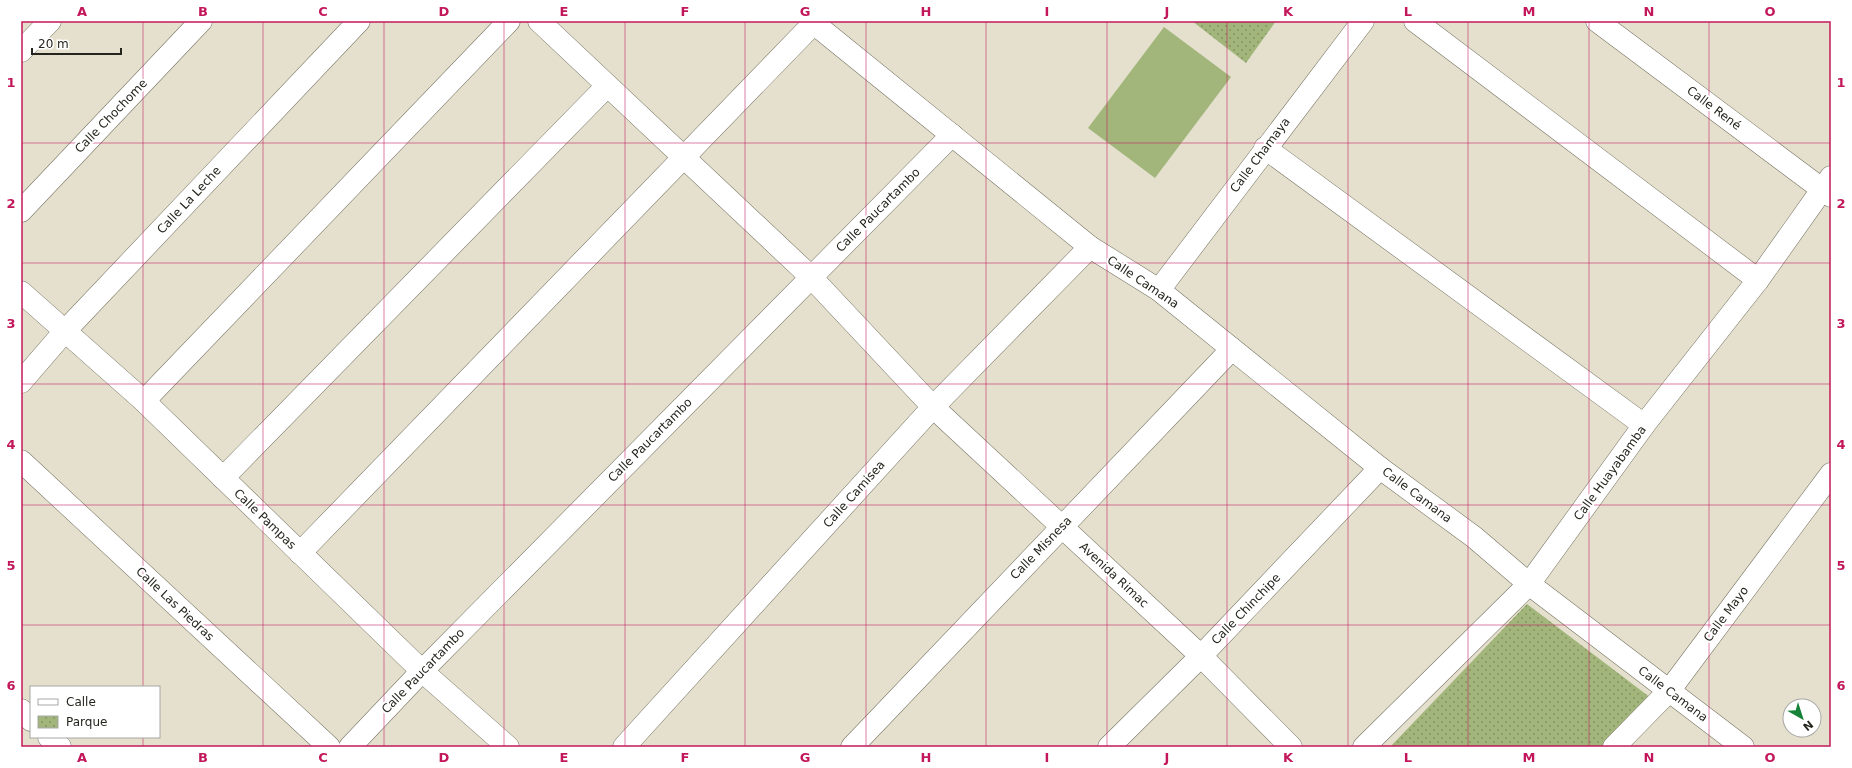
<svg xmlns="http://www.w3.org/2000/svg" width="1852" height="768" viewBox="0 0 1852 768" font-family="'DejaVu Sans',sans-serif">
  <defs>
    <pattern id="park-dots" width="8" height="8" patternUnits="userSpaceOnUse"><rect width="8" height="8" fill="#a2b67b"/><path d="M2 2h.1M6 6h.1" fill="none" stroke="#849464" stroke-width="1.8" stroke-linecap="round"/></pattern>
  </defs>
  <rect width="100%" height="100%" fill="#e4e0cd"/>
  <path fill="#a2b67b" d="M1164,27L1231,77L1155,178L1088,128Z"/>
  <g fill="url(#park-dots)">
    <path d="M1192,21H1276L1246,63Z"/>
    <path d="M1527,604L1651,698L1601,747H1390Z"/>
  </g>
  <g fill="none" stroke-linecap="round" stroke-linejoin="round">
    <defs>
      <g id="minor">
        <path d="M539,21L811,277L933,407L1201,656L1291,747"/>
        <path d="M811,21L1090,247L1159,290L1380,468L1474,537L1529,584L1743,747"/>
        <path d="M1415,21L1758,280"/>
        <path d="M1597,21L1831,196"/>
        <path d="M21,51L50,21"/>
        <path d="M1265,148L1644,425"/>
        <path d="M21,211L201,21"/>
        <path d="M1159,290L1363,21"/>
        <path d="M21,292L144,401L422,671L508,747"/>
        <path d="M21,382L65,331L359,21"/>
        <path d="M144,401L509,21"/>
        <path d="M21,461L329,747"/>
        <path d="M223,478L607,86"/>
        <path d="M300,553L813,24"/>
        <path d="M21,710L31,720"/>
        <path d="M49,737L60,747"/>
        <path d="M350,747L422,671L952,135"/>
        <path d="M624,747L933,407L1090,247"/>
        <path d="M852,747L1232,349"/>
        <path d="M1109,747L1201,656L1380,468"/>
        <path d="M1364,747L1529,584L1644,425L1758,280L1831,177"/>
        <path d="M1614,747L1669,691L1831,474"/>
      </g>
    </defs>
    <use href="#minor" stroke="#787464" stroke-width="23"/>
    <use href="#minor" stroke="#fff" stroke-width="22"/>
  </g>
  <path fill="none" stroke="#c2185b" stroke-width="1" stroke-opacity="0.55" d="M143,21V687M263,21V747M384,21V747M504,21V747M625,21V747M745,21V747M866,21V747M986,21V747M1107,21V747M1227,21V747M1348,21V747M1468,21V747M1589,21V747M1709,21V747M21,143H1831M21,263H1831M21,384H1831M21,505H1831M21,625H1831M143,737V747"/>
  <g text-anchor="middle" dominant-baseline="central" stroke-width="4" stroke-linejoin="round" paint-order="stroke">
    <g font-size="12" fill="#25241d" stroke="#fff">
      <text transform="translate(1714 108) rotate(37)">Calle René</text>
      <text transform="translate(111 116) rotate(-46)">Calle Chochome</text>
      <text transform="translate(1260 155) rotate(-53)">Calle Chamaya</text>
      <text transform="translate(189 200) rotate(-47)">Calle La Leche</text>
      <text transform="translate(878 210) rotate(-45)">Calle Paucartambo</text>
      <text transform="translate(1143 282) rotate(34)">Calle Camana</text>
      <text transform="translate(650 440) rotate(-45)">Calle Paucartambo</text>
      <text transform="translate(1610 473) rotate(-54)">Calle Huayabamba</text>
      <text transform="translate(854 494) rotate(-48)">Calle Camisea</text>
      <text transform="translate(1417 495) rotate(37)">Calle Camana</text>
      <text transform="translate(265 519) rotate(44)">Calle Pampas</text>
      <text transform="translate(1041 548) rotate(-46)">Calle Misnesa</text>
      <text transform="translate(1114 575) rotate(43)">Avenida Rimac</text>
      <text transform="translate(175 604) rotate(43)">Calle Las Piedras</text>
      <text transform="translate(1246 609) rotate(-46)">Calle Chinchipe</text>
      <text transform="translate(1726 614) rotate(-53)">Calle Mayo</text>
      <text transform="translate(423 671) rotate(-46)">Calle Paucartambo</text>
      <text transform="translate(1673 694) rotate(37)">Calle Camana</text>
    </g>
  </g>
  <rect width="1852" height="768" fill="none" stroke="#ffffff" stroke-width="44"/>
  <rect x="30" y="686" width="130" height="52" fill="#ffffff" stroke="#a8a7a5"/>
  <rect x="38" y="699" width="20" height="6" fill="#ffffff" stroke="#a8a7a5"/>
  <text x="66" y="706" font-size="12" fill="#25241d">Calle</text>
  <rect x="38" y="716" width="20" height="12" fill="url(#park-dots)" stroke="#a8a7a5"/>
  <text x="66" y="726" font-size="12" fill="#25241d">Parque</text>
  <g transform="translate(1802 718) rotate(141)"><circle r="19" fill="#ffffff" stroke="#a8a7a5"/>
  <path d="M0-3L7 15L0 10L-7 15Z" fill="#158238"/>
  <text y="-6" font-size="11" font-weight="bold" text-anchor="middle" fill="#25241d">N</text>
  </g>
  <path d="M32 48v6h89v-6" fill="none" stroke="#25241d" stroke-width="2"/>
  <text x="38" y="48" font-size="12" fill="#25241d" stroke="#ffffff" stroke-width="3" paint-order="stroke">20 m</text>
  <rect x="22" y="22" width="1808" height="724" fill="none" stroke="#c2185b" stroke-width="1.5"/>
  <g font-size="13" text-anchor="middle" font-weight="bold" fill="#c2185b">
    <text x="82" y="16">A</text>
    <text x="203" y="16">B</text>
    <text x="323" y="16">C</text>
    <text x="444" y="16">D</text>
    <text x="564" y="16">E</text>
    <text x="685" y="16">F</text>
    <text x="805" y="16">G</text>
    <text x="926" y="16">H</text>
    <text x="1047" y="16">I</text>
    <text x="1167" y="16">J</text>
    <text x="1288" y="16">K</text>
    <text x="1408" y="16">L</text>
    <text x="1529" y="16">M</text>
    <text x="1649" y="16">N</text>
    <text x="1770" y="16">O</text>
    <text x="11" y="87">1</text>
    <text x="1841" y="87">1</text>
    <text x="11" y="208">2</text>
    <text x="1841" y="208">2</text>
    <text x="11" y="328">3</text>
    <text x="1841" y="328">3</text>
    <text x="11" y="449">4</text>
    <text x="1841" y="449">4</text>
    <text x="11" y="570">5</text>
    <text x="1841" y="570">5</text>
    <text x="11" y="690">6</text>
    <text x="1841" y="690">6</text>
    <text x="82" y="762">A</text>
    <text x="203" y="762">B</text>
    <text x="323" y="762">C</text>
    <text x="444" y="762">D</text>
    <text x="564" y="762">E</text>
    <text x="685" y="762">F</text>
    <text x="805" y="762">G</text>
    <text x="926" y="762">H</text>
    <text x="1047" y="762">I</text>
    <text x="1167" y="762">J</text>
    <text x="1288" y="762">K</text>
    <text x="1408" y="762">L</text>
    <text x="1529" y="762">M</text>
    <text x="1649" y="762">N</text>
    <text x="1770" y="762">O</text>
  </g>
</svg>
